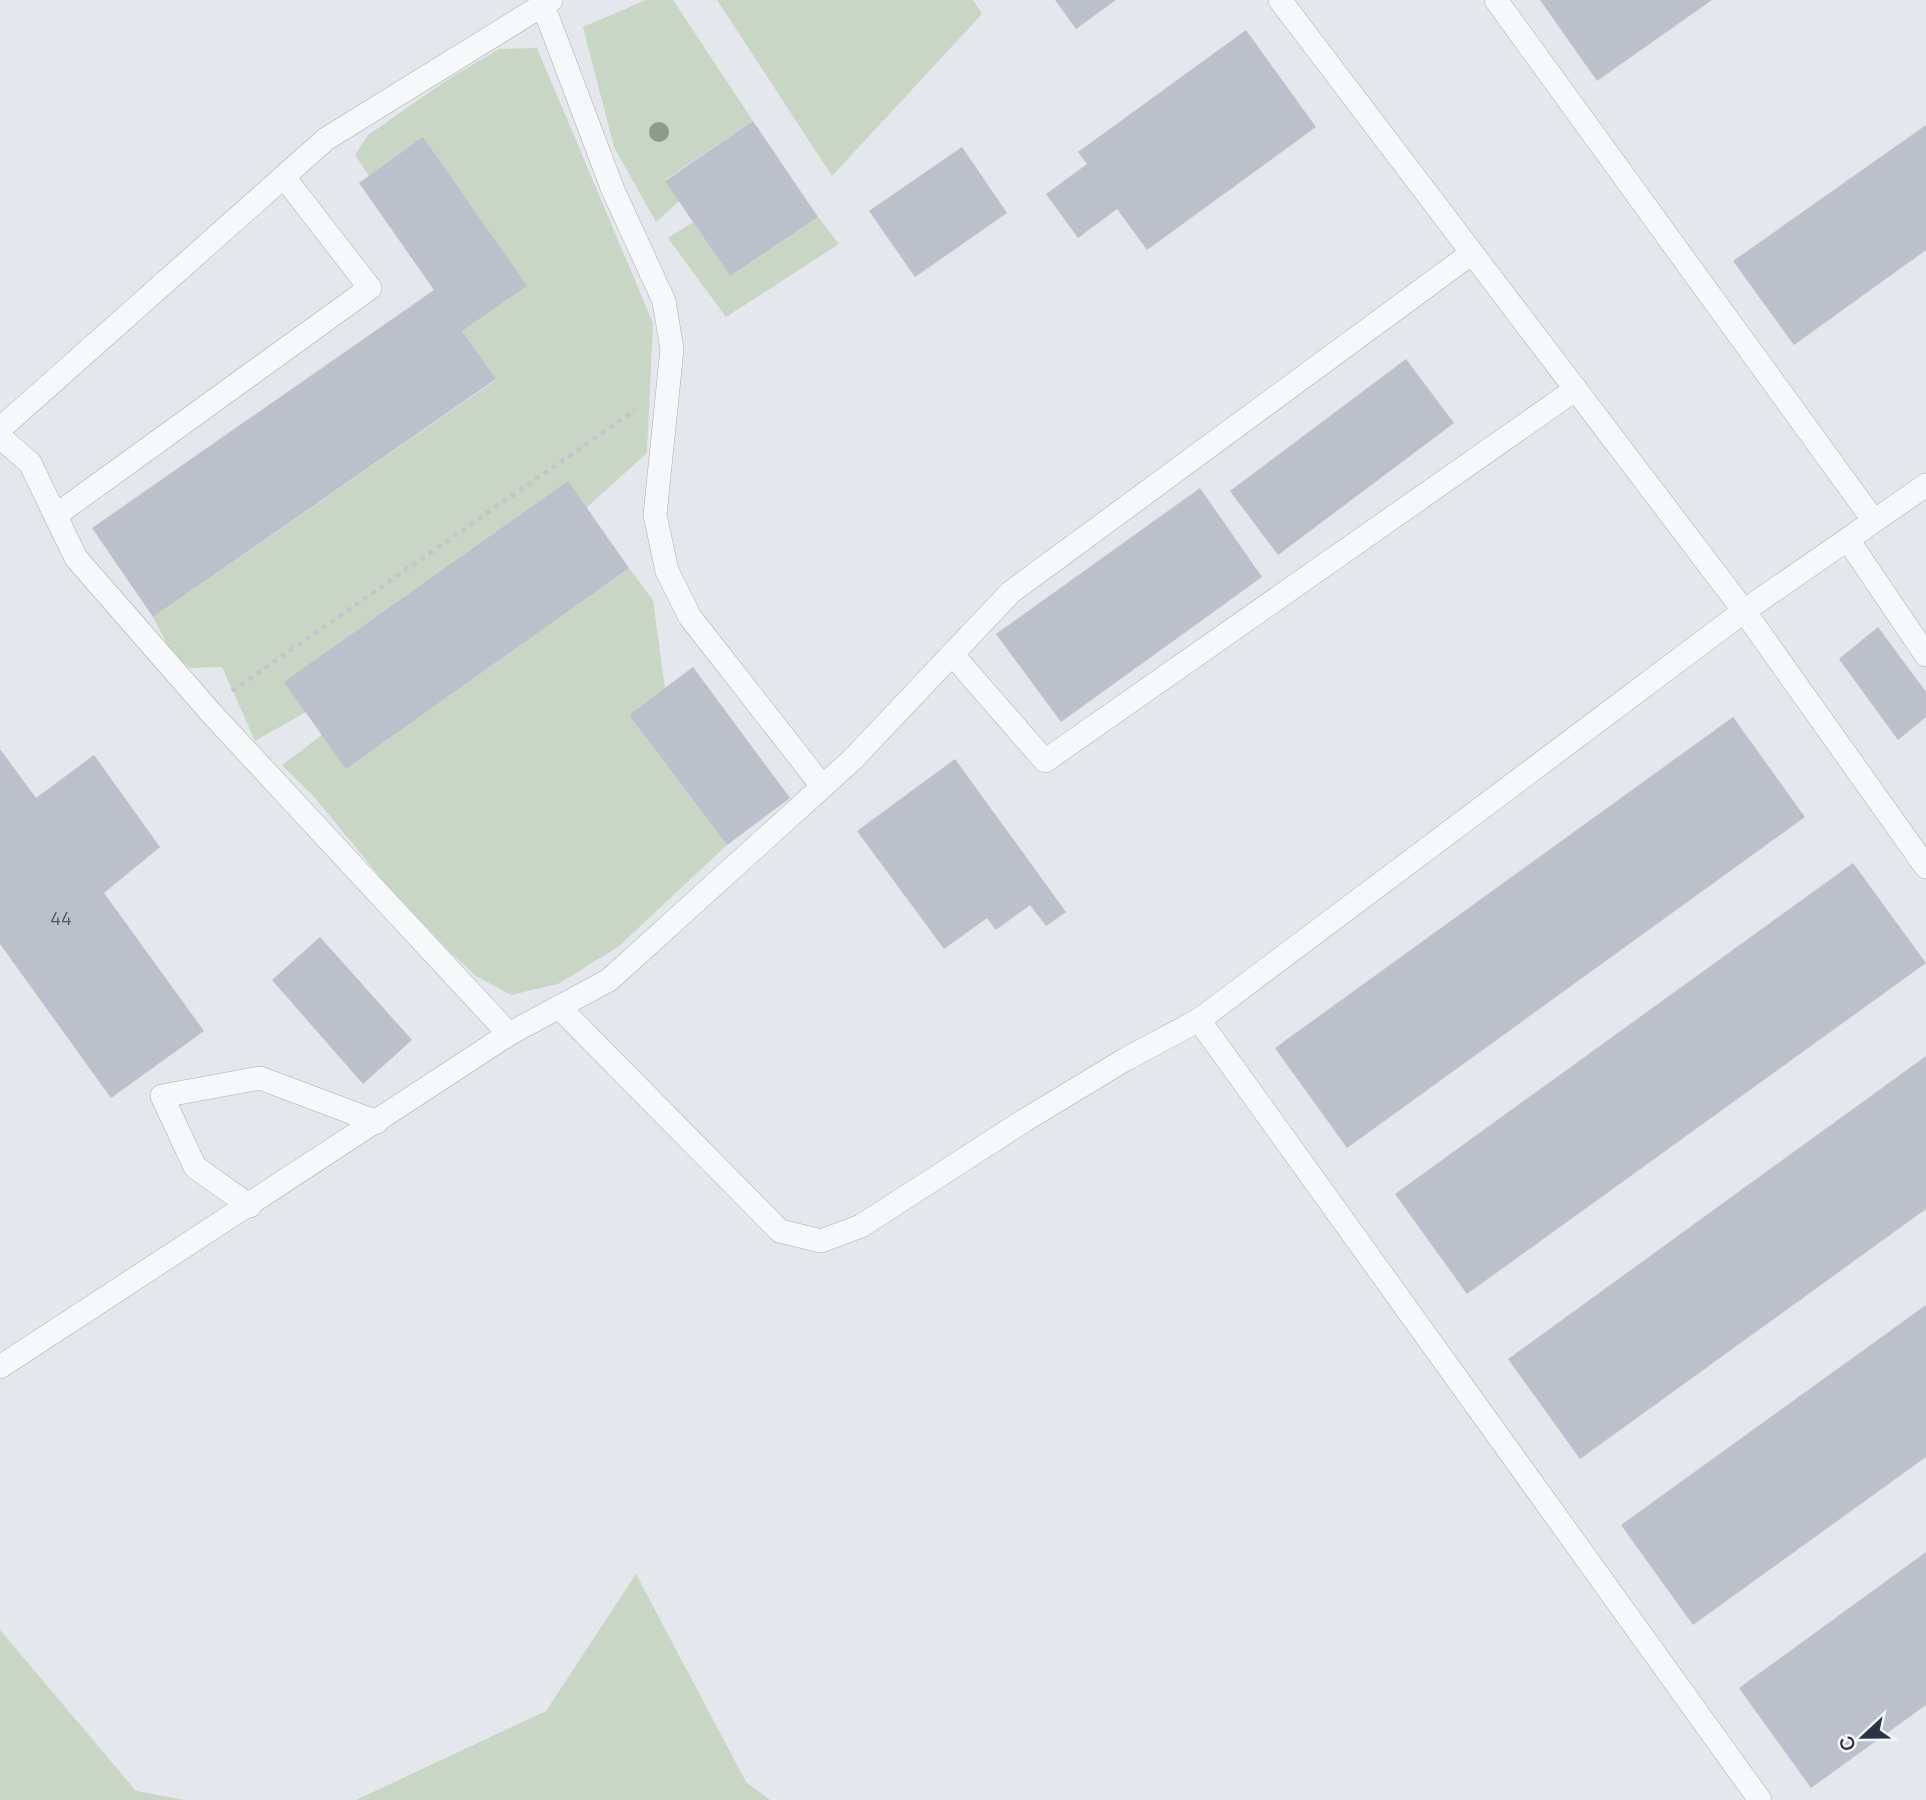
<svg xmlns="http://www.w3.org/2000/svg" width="1926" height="1800" viewBox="0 0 1926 1800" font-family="Manrope,sans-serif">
  <rect width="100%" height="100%" fill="#e4e7ec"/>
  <g fill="#c9d6c5">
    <path d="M646,0H673L753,121L665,180L679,201L656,222L614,147L583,27Z"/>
    <path d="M717,0H973L982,14L832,176Z"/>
    <path d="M537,48L653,323L647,453L586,508L306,712L255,741L222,667L190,668L171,652L153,617L496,380L462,331L526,286L423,138L369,176L355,155L368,135L447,80L499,49Z"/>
    <path d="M818,217L839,244L726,317L668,238L693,222L730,276Z"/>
    <path d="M629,568L653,600L665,688L629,715L727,845L618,947L558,984L511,995L476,976L451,953L385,883L315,798L282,765L322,735L347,768Z"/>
    <path d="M636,1574L746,1782L770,1800H356L546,1711Z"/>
    <path d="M0,1630L136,1791L185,1800H0Z"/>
  </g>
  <g fill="#bbc0ca">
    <path d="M1055,0H1116L1076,29Z"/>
    <path d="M1540,0H1712L1597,81Z"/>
    <path d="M1246,30L1316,127L1147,250L1117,209L1078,238L1046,194L1087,164L1078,152Z"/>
    <path d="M753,121L818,217L730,276L665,181Z"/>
    <path d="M1926,125V250L1794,345L1733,261Z"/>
    <path d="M423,137L527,286L462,331L496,379L153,617L92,528L434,290L359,183Z"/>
    <path d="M962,147L1007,213L915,277L869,211Z"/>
    <path d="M1406,359L1454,423L1278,555L1230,491Z"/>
    <path d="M568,481L629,568L346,769L284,682Z"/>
    <path d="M1200,488L1262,577L1061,722L996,634Z"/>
    <path d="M1878,627L1926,692V717L1898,740L1839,659Z"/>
    <path d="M693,667L790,798L727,845L629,715Z"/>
    <path d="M1733,717L1805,817L1347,1148L1275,1048Z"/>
    <path d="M0,749L36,798L94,755L160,847L104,893L204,1031L111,1098L0,944Z"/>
    <path d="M955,759L1066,912L1046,926L1030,905L996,930L987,918L944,949L857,831Z"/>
    <path d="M1853,863L1926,963L1467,1294L1395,1194Z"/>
    <path d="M320,937L412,1040L363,1084L272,980Z"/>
    <path d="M1926,1056V1209L1580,1459L1508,1359Z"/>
    <path d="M1926,1305V1457L1693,1625L1621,1525Z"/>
    <path d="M1926,1552V1705L1811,1788L1739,1688Z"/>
  </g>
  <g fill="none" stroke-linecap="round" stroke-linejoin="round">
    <defs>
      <g id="service">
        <path d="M1280,0L1744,611L1926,867"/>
        <path d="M1496,0L1874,521"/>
        <path d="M543,5L613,190L664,301L672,349L655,515L667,571L690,617L822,786"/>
        <path d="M0,429L326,139L551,0"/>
        <path d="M0,437L30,463L76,558L212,714L509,1034L0,1367"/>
        <path d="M56,515L370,288L284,177"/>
        <path d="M1848,540L1926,655"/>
        <path d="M952,654L1045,761L1576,389"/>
        <path d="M559,1007L780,1231L821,1241L861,1226L1025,1120L1126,1059L1199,1020"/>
        <path d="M509,1034L609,980L853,759L1011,592L1472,253"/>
        <path d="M250,1206L195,1167L162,1096L260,1078L377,1122"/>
        <path d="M1760,1800L1199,1020L1744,611L1926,485"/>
      </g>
    </defs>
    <use href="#service" stroke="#a9aeb7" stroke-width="24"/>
    <path stroke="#c2c5cb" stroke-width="4.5" stroke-dasharray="5 5" stroke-linecap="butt" d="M232,691L635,410"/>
    <use href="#service" stroke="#f7f8fa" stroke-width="23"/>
  </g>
  <circle fill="#899d89" cx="659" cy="132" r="10"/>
  <g text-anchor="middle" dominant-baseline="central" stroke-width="7" stroke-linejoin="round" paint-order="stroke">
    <g font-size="18" fill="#4f5766">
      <text x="61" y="918">44</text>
    </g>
  </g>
  <g transform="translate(1863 1737) rotate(248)" stroke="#f4f6f9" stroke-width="5" paint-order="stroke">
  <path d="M0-5L12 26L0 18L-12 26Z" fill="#2b3445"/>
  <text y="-10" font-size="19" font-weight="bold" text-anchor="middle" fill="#2b3445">С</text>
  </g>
</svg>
